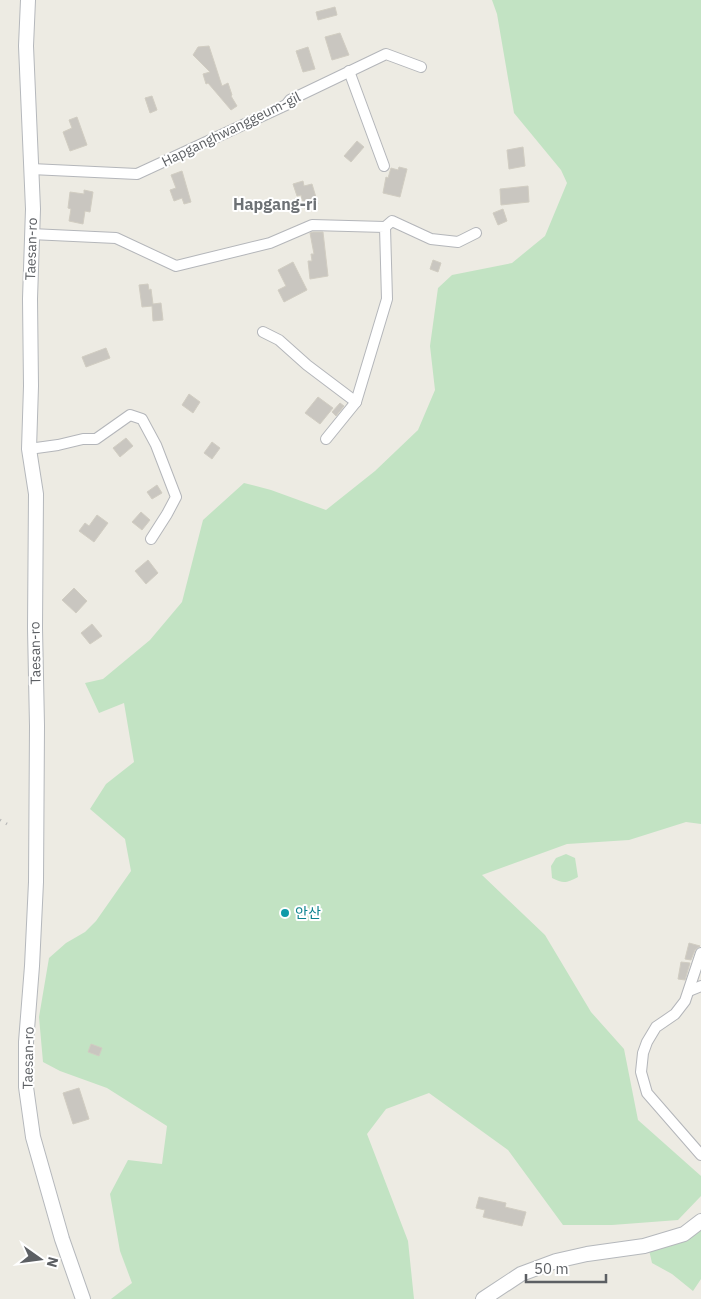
<svg xmlns="http://www.w3.org/2000/svg" width="701" height="1299" viewBox="0 0 701 1299" font-family="'IBM Plex Sans','Noto Sans KR',sans-serif">
  <rect width="100%" height="100%" fill="#edebe3"/>
  <g fill="#c2e3c3">
    <path d="M492,0H701V824L686,822L629,840L567,844L482,875L545,935L591,1012L624,1049L638,1120L701,1176V1196L678,1220L612,1225H563L508,1150L429,1093L386,1109L367,1134L408,1241L414,1299H111L132,1283L120,1251L110,1194L128,1160L162,1164L167,1126L107,1088L60,1071L43,1062L39,1017L49,958L66,943L85,932L96,921L131,871L125,839L90,809L106,784L134,762L124,703L99,713L85,683L103,679L150,640L182,602L203,520L244,483L271,490L326,510L375,471L418,430L435,390L430,346L438,288L452,275L512,263L545,236L567,183L561,170L514,113L497,14Z"/>
    <path d="M566,854L575,858L578,877C566,883 564,884 552,878L551,866L556,858Z"/>
    <path d="M701,1228V1279L693,1291L672,1274L652,1263L649,1250L679,1243Z"/>
  </g>
  <g fill="#c9c6c0" stroke="#d1cdc2">
    <path d="M335,7L337,15L318,20L316,12Z"/>
    <path d="M340,33L349,55L332,60L325,37Z"/>
    <path d="M209,46L222,86L228,83L232,95L231,96L237,106L231,110L208,83L206,84L203,74L210,72L193,55L198,47Z"/>
    <path d="M308,47L315,69L303,72L296,51Z"/>
    <path d="M152,96L157,110L150,113L145,98Z"/>
    <path d="M77,117L87,145L70,151L63,132L72,128L69,120Z"/>
    <path d="M357,141L364,147L351,162L344,156Z"/>
    <path d="M523,147L525,166L509,169L507,150Z"/>
    <path d="M399,167L407,169L400,197L383,193L386,177L388,178L391,168L398,170Z"/>
    <path d="M182,171L191,202L184,204L182,198L174,201L170,190L176,188L171,175Z"/>
    <path d="M303,181L304,186L312,184L318,204L304,208L301,195L297,196L293,184Z"/>
    <path d="M528,186L529,202L501,205L500,189Z"/>
    <path d="M84,190L93,192L90,212L85,211L83,224L69,221L71,209L68,208L70,192L84,194Z"/>
    <path d="M503,209L507,221L498,225L493,213Z"/>
    <path d="M313,232H323L328,276L310,279L308,261H312L311,254H314L310,233Z"/>
    <path d="M433,260L441,263L438,272L430,269Z"/>
    <path d="M293,262L307,290L284,302L278,290L286,286L278,270Z"/>
    <path d="M148,284L149,290L151,289L153,304L161,303L163,320L153,321L152,306L142,307L139,285Z"/>
    <path d="M106,348L110,358L86,367L82,357Z"/>
    <path d="M189,394L200,402L193,413L182,405Z"/>
    <path d="M318,397L333,408L320,424L305,413Z"/>
    <path d="M340,403L344,406L336,416L332,412Z"/>
    <path d="M126,438L133,446L120,457L113,448Z"/>
    <path d="M212,442L220,448L212,459L204,453Z"/>
    <path d="M157,485L162,493L152,499L147,492Z"/>
    <path d="M141,512L150,520L142,530L132,522Z"/>
    <path d="M97,515L108,523L94,542L79,531L85,523L89,526Z"/>
    <path d="M148,560L158,573L146,584L135,571Z"/>
    <path d="M74,588L87,601L76,613L62,600Z"/>
    <path d="M92,624L102,636L90,644L81,633Z"/>
    <path d="M689,943L700,946L695,950L691,960L685,959Z"/>
    <path d="M681,962L690,963L685,980L678,979Z"/>
    <path d="M91,1044L102,1048L99,1056L88,1052Z"/>
    <path d="M79,1088L89,1119L73,1124L63,1093Z"/>
    <path d="M479,1197L506,1203L505,1207L526,1212L522,1226L483,1217L485,1210L476,1208Z"/>
  </g>
  <g fill="none" stroke-linecap="round" stroke-linejoin="round">
    <defs>
      <g id="street">
        <path d="M349,71L384,166"/>
        <path d="M31,169L137,174L286,105L290,100L386,54L421,67"/>
        <path d="M385,227L392,221L431,239L458,242L476,233"/>
        <path d="M31,234L116,238L176,266L270,243L312,225L385,227L387,299L356,402L307,365L279,340L263,332"/>
        <path d="M326,439L356,402"/>
        <path d="M29,449L58,445L83,439H96L130,415L142,419L156,445L176,497L167,514L151,539"/>
        <path d="M701,953L685,1001L675,1014L656,1027L647,1042L643,1053L641,1072L647,1093L701,1155"/>
        <path d="M689,991L701,986"/>
      </g>
      <g id="secondary">
        <path d="M28,0L26,46L33,209L30,299L31,386L29,449L36,494L35,628L37,726L36,882L32,966L26,1042V1087L33,1137L62,1239L83,1299"/>
        <path d="M483,1299L521,1274L556,1261L587,1254L644,1246L684,1234L701,1221"/>
      </g>
    </defs>
    <use href="#street" stroke="#b4b6ba" stroke-width="12"/>
    <use href="#secondary" stroke="#b5b8bc" stroke-width="16"/>
    <use href="#street" stroke="#fff" stroke-width="10"/>
    <use href="#secondary" stroke="#fff" stroke-width="14"/>
    <path stroke="#b2b3b3" stroke-width="3" stroke-dasharray="1 6" stroke-linecap="butt" d="M0,820L7,824"/>
  </g>
  <circle fill="#0f9aa8" stroke="#fff" stroke-width="2" cx="285" cy="913" r="5"/>
  <g text-anchor="middle" dominant-baseline="central" stroke-width="4" stroke-linejoin="round" paint-order="stroke">
    <g font-size="14" fill="#5c5f63" stroke="#fff">
      <text transform="translate(231 129) rotate(-26)">Hapganghwanggeum-gil</text>
      <text transform="translate(31 249) rotate(-88)">Taesan-ro</text>
      <text transform="translate(35 653) rotate(-91)">Taesan-ro</text>
      <text transform="translate(28 1058) rotate(-89)">Taesan-ro</text>
    </g>
    <g font-size="14" fill="#0d838f" stroke="#fff" text-anchor="start">
      <text x="295" y="913">안산</text>
    </g>
    <g font-size="16" font-weight="bold" fill="#6d7175" stroke="#fff">
      <text x="275" y="204">Hapgang-ri</text>
    </g>
  </g>
  <g transform="translate(40 1259) rotate(104)" stroke="#ffffff" stroke-width="4" paint-order="stroke">
  <path d="M0-4L9 19L0 12L-9 19Z" fill="#5c5f63"/>
  <text y="-8" font-size="14" font-weight="bold" text-anchor="middle" fill="#5c5f63">N</text>
  </g>
  <path d="M526 1274v8h80v-8" fill="none" stroke="#5c5f63" stroke-width="2.5"/>
  <text x="534" y="1274" font-size="15" fill="#5c5f63" stroke="#ffffff" stroke-width="4" paint-order="stroke">50 m</text>
</svg>
